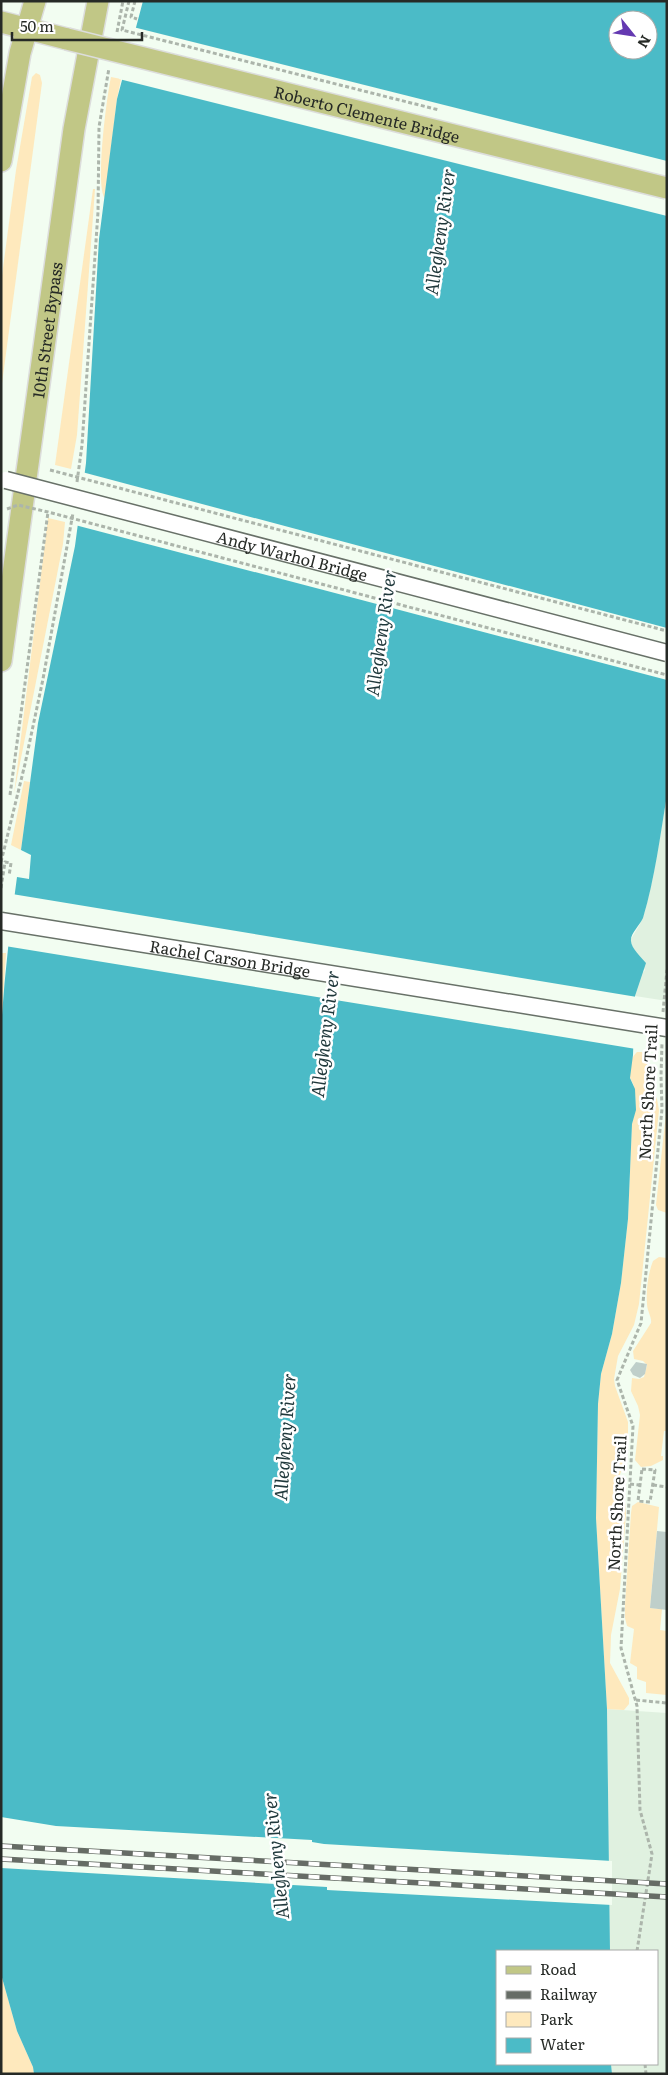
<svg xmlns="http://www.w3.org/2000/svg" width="668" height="2075" viewBox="0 0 668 2075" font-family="Literata,serif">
  <rect width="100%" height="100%" fill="#f2fdf1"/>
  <g fill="#e0f1e0">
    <path d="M667,795V1001L635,996L641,975L645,970L631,944V939L640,924L645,911L653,877Z"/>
    <path d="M607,1709L667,1713V2074H612L611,2064H657V1951H610Z"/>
  </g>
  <g fill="#fee9bd">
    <path d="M36,73L40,75L42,83L1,391V283L16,170L32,77Z"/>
    <path d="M111,77L121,79L117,99L105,198C95,186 107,95 111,77Z"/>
    <path d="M93,189H95L77,435L71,469L55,465Z"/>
    <path d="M48,518L65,522L63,544L14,794Z"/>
    <path d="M24,781L30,782L21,850L11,845Z"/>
    <path d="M1,953H6L1,1030Z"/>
    <path d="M637,1052H642L647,1057L648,1080L657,1099L659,1110L639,1304L634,1325L618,1356L614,1379L615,1386L628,1422V1447L617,1485L625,1501L626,1514L620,1589L611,1635L610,1663L629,1698V1704L624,1710L607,1709L596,1518L598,1404L601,1374L612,1334L621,1283L628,1219L632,1124C635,1113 637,1099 634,1088C634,1084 631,1081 630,1077C628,1069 631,1057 637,1052Z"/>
    <path d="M667,1104V1213L658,1210L656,1205Z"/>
    <path d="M659,1257L667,1258V1423L666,1431H664L661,1456H663V1460L651,1466L641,1467L635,1460L640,1415L638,1406L631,1391L632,1378L639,1379L644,1377L647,1365L643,1361L634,1359L633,1351L651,1323C652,1317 647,1311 647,1304C646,1290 648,1274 653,1261Z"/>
    <path d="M638,1502L659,1507L650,1608L662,1609L660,1630L667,1631V1695L646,1693V1682L637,1679V1667L630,1663L634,1629L627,1626L625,1618V1605L631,1513L632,1506Z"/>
    <path d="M1,1974L17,2031L33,2067L34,2074H1Z"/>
  </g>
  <path fill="#4bbbc7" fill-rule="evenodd" d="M143,1H667V795C660,836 655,878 643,918C640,925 630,934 631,941C631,948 642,958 646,963L635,996L633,1055L630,1078L635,1089L636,1110L632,1124L628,1219L621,1283L612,1334L601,1374L598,1404L596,1518L607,1709L610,1951H497V2064H611L612,2074H34L33,2067L17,2031L1,1974V1030C4,979 10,928 17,877L29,879L31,855L21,850L38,723L75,546L86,463L99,239L117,99ZM618,20H648V50H618Z"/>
  <g fill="#f2fdf1">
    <path d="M133,27L667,161V216L119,79Z"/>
    <path d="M82,472L667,628V680L75,525Z"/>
    <path d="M12,894L637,997L636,1049L5,946Z"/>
    <path d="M1,1817L56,1826L312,1840V1842L324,1844L612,1861V1905L327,1890V1887L1,1868Z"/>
  </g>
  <g fill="#bfcfca">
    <path d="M636,1362L647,1364L645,1374L640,1378L633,1375L630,1370Z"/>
    <path d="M657,1531L667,1532V1610L650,1608Z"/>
  </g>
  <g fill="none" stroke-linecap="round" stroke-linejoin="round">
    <defs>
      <g id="major">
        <path d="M1,22L67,39"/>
        <path d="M1,161L20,53L35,1"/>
        <path id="s1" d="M1,661L74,129L98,1"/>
      </g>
    </defs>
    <use href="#major" stroke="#dcdddc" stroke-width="24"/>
    <g stroke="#acb5ab" stroke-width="3" stroke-dasharray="4 2.5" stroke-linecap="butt">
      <path d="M129,1L122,30L439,110"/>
      <path d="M135,1L131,17L137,19"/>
      <path d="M117,32L123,1"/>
      <path d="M77,482L82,445L98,212L99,127L109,68"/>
      <path d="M10,795L48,512"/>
      <path d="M1,862L25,764L43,679L73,513"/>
      <path d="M1,888L5,862L11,863L9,876"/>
      <path d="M663,1012L667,970"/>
      <path d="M642,1469L655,1470L650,1502L638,1501Z"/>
      <path d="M630,1484L640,1485"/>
      <path d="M653,1485L667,1487"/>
      <path d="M636,1700L667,1703"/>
      <path d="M637,1951L652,1854L640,1810L637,1706L621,1648L633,1426L617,1380L641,1323L662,1109L661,1076L662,1043"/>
      <path d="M645,2064L646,2074"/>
    </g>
    <use href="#major" stroke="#c1c786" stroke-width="21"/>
    <defs>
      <g id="rail">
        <path d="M1,1846L667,1884"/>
        <path d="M1,1859L667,1897"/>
      </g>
    </defs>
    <use href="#rail" stroke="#666c65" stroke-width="5.5"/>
    <use href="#rail" stroke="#fff" stroke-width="4" stroke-dasharray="11" stroke-linecap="butt"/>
    <defs>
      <g id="minor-bridge">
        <path id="s2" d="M6,480L667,653"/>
        <path id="s3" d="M1,921L667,1028"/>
      </g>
      <g id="major-bridge">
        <path id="s4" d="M67,39L667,188"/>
      </g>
    </defs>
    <use href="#minor-bridge" stroke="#687168" stroke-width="19" stroke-linecap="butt"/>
    <use href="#major-bridge" stroke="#dcdddc" stroke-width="24" stroke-linecap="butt"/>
    <g stroke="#acb5ab" stroke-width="3" stroke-dasharray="4 2.5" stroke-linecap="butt">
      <path d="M50,470L667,631"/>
      <path d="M7,509L18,505L48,512L667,675"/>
    </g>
    <use href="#minor-bridge" stroke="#fff" stroke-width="16"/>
    <use href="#major-bridge" stroke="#c1c786" stroke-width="21"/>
  </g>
  <g text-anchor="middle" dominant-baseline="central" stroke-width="5" stroke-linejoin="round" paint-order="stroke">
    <g font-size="16" fill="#262a26" stroke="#fff">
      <text stroke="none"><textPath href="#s4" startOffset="309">Roberto Clemente Bridge</textPath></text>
      <text stroke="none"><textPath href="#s1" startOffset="334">10th Street Bypass</textPath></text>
      <text stroke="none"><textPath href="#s2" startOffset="296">Andy Warhol Bridge</textPath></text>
      <text stroke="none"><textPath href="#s3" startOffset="232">Rachel Carson Bridge</textPath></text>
      <text transform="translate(647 1092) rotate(-87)">North Shore Trail</text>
      <text transform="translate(616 1503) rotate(-87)">North Shore Trail</text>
    </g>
    <g font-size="18" font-style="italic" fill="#1f383b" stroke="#fff">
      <text transform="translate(439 232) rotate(-82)">Allegheny River</text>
      <text transform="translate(380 633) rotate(-82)">Allegheny River</text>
      <text transform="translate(324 1034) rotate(-83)">Allegheny River</text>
      <text transform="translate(284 1437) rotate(-86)">Allegheny River</text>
      <text transform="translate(275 1856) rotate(-96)">Allegheny River</text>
    </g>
  </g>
  <rect width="668" height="2075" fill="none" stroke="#262a26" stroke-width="5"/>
  <rect x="496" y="1950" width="162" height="115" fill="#ffffff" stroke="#a8aaa8"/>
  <rect x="506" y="1966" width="25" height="8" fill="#c1c786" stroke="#a8aaa8"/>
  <text x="540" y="1975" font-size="15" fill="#262a26">Road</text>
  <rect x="506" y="1991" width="25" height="8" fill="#666c65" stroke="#a8aaa8"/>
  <text x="540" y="2000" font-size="15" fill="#262a26">Railway</text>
  <rect x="506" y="2012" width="25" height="15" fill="#fee9bd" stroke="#a8aaa8"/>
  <text x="540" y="2025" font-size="15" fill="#262a26">Park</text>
  <rect x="506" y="2038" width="25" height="15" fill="#4bbbc7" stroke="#a8aaa8"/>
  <text x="540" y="2050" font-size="15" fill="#262a26">Water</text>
  <g transform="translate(633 35) rotate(120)"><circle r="24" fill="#ffffff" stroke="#a8aaa8"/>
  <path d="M0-4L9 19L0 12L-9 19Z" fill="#6439b1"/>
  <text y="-8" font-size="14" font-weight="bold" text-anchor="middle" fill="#262a26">N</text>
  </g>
  <path d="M12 32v8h130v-8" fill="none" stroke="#262a26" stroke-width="2.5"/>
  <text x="20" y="32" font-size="15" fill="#262a26" stroke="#ffffff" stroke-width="4" paint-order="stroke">50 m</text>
</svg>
